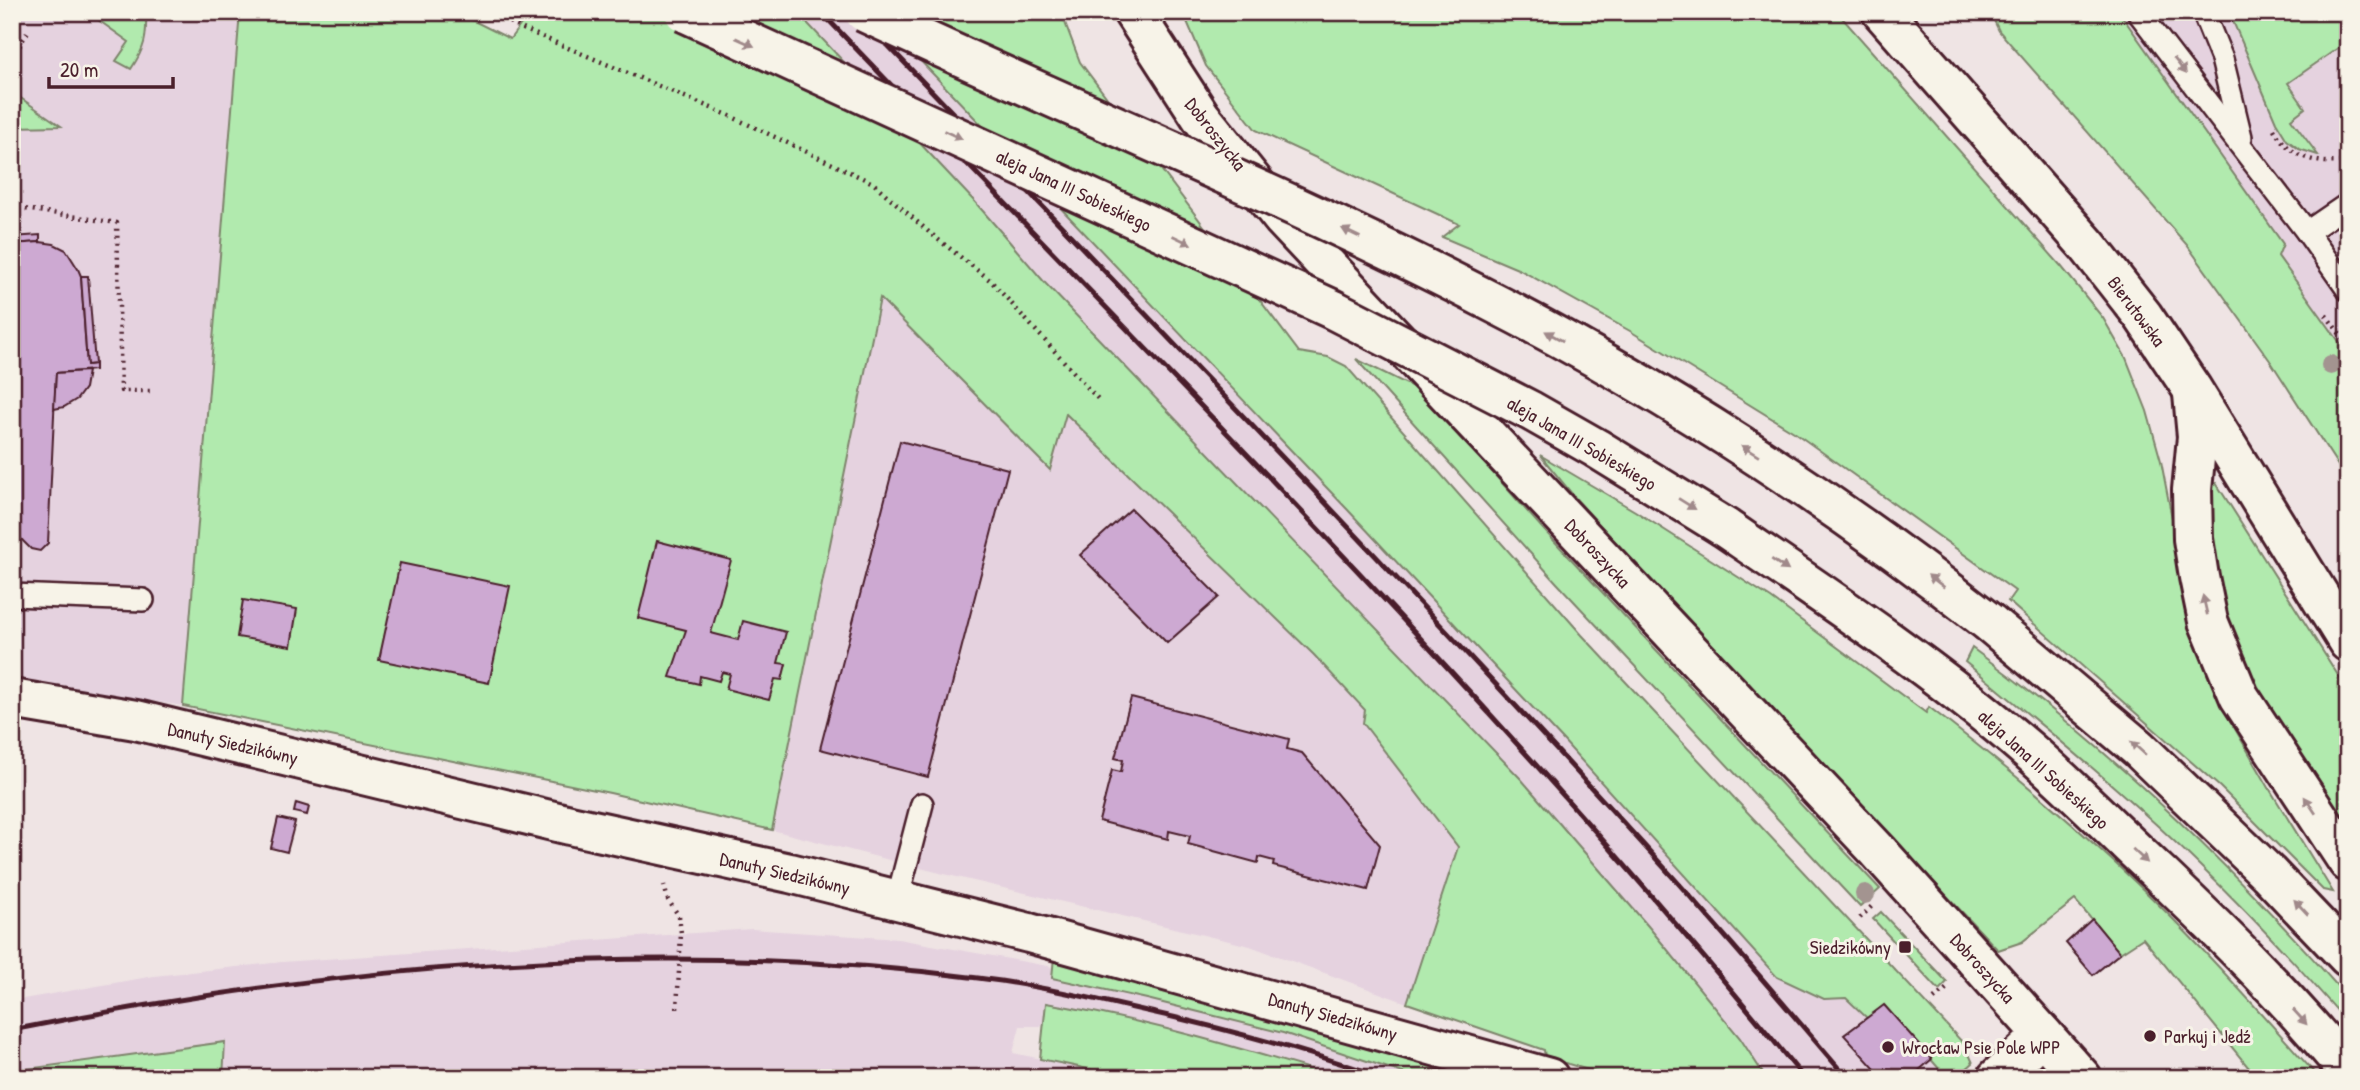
<svg xmlns="http://www.w3.org/2000/svg" width="2360" height="1090" viewBox="0 0 2360 1090" font-family="'Patrick Hand',sans-serif">
  <rect width="100%" height="100%" fill="#efe4e4"/>
  <filter id="ink" filterUnits="userSpaceOnUse"><feTurbulence type="fractalNoise" baseFrequency=".0143" numOctaves="2"/><feDisplacementMap in="SourceGraphic" scale="14" xChannelSelector="R" yChannelSelector="G"/><feConvolveMatrix kernelMatrix="1 2 1 2 8 2 1 2 1" color-interpolation-filters="sRGB"/></filter>
  <g filter="url(#ink)">
    <g fill="#e5d2df">
      <path d="M12,12H240L183,706L12,680Z"/>
      <path d="M797,12H874L1347,509L1563,740L1777,977L1824,999L1846,998L1866,1016L1884,1005L1947,1078H1766L1740,1038L1648,926L1521,779L1046,284L975,202Z"/>
      <path d="M2078,12H2348V417Z"/>
      <path d="M880,298L1050,470L1066,413L1314,655L1365,710L1363,723L1458,847L1407,1003L1250,946L940,873L772,830Z"/>
      <path d="M752,929L898,939L1053,967L1051,978L1147,999L1283,1033L1418,1078H1340L1230,1045L1090,1011L1046,1003L1044,1026H1020L1013,1053L1132,1078H223L225,1042L12,1071V1001L154,976L282,962Z"/>
    </g>
    <g fill="#b1eaae" stroke="#7e846c" stroke-width="2">
      <path d="M87,12H116L121,15L124,12H146C147,38 145,48 131,69L116,61L129,42Z"/>
      <path d="M240,12H456L510,39L530,12H797L975,202L1046,284L1521,779L1648,926L1740,1038L1766,1078H1615L1545,1057L1544,1050L1407,1003L1458,847L1363,723L1365,710L1314,655L1066,414L1050,470L880,298L772,830L610,793L183,706Z"/>
      <path d="M874,12H1061L1080,62L1299,352L1328,357L1346,366L1582,635L1965,1045L1973,1063L1956,1078H1947L1884,1005L1868,1019L1846,998L1824,999L1777,977L1563,740L1347,509Z"/>
      <path d="M1183,12H1837L2061,266L2103,318L2126,358L2147,411L2161,461L2194,633L2219,701L2272,793L2333,892L2323,890L2220,787L2008,601L2015,591L1794,432L1630,331L1520,270L1442,237L1459,224L1256,130L1206,66Z"/>
      <path d="M1990,12H2119L2283,244L2278,256L2348,354V481L2271,362L2187,245L1999,31Z"/>
      <path d="M2229,12H2348V41L2288,83L2305,108L2291,119L2318,155L2299,149L2287,140L2276,122Z"/>
      <path d="M12,92L61,126L12,127Z"/>
      <path d="M1356,359L1419,390L1543,529L1880,889L1860,907L1557,583Z"/>
      <path d="M1540,455L1635,511L1771,598L1926,713L1929,707C2012,771 2093,839 2167,913C2220,966 2269,1022 2319,1078H2257L2143,938L2120,953L2075,900L2022,942L1998,950L1669,601L1577,500Z"/>
      <path d="M2216,483L2348,691V837L2257,695L2229,632L2205,488Z"/>
      <path d="M1972,648C2111,749 2235,869 2348,998V1023C2300,968 2250,914 2198,864C2124,792 2044,727 1965,662Z"/>
      <path d="M1881,912L1947,982L1939,990L1873,919Z"/>
      <path d="M1054,957L1484,1078H1418L1283,1033L1147,999L1052,978Z"/>
      <path d="M1046,1003C1146,1020 1243,1049 1340,1078H1132L1040,1059Z"/>
      <path d="M225,1042L223,1078H12V1071Z"/>
    </g>
    <g fill="#cda9d2" stroke="#4a1f2b" stroke-width="2">
      <path d="M40,235V242L12,244V237Z"/>
      <path d="M40,242L54,244L66,250L78,269L81,276L87,365L95,364V370L56,373L48,543L40,551L31,549L12,530V244Z"/>
      <path d="M81,276H88L95,364L87,365Z"/>
      <path d="M88,371L85,388L77,399L64,407L54,409L56,373Z"/>
      <path d="M900,441L1008,469L928,777L820,749Z"/>
      <path d="M1131,509L1219,597L1167,643L1080,555Z"/>
      <path d="M657,541L731,560L711,633L738,640L743,621L786,632L778,663L786,664L782,680L775,679L769,700L726,689L730,674L722,672L719,681L700,676L699,684L670,677L686,630L638,618Z"/>
      <path d="M400,563L510,586L489,683L379,660Z"/>
      <path d="M243,600L297,609L291,646L237,637Z"/>
      <path d="M1131,698L1289,739L1287,749L1302,753L1380,845L1368,890L1273,866L1274,861L1259,857L1258,863L1188,844L1190,836L1169,831L1168,839L1099,821L1112,770L1121,772L1123,760L1115,758Z"/>
      <path d="M296,803L309,807L307,815L294,812Z"/>
      <path d="M278,818L295,822L287,852L271,848Z"/>
      <path d="M2092,919L2120,953L2093,975L2066,943Z"/>
      <path d="M1884,1005L1932,1059L1916,1073L1919,1075L1916,1078H1883L1844,1035Z"/>
    </g>
    <g fill="none" stroke-linecap="round" stroke-linejoin="round">
      <defs>
        <g id="lane">
          <path d="M2138,12L2307,232L2348,204"/>
          <path d="M2203,12L2222,59L2241,137"/>
          <path d="M2307,232L2348,290"/>
          <path d="M12,595L143,600"/>
          <path d="M897,900L922,804"/>
        </g>
        <g id="street">
          <path d="M1133,12L1201,117L1283,219L1878,851L2082,1078"/>
          <path d="M12,699L136,720L570,825L790,873L1029,933L1549,1078"/>
          <path d="M1997,1078L2043,1035"/>
        </g>
        <g id="secondary">
          <path d="M1882,12L2087,245L2143,316L2192,389L2348,642"/>
          <path d="M2193,394L2197,437L2192,490L2193,539L2199,577L2208,621L2239,696L2348,862"/>
          <path d="M1724,527C1827,597 1932,667 2027,749C2072,788 2114,831 2158,872C2224,935 2290,1000 2348,1071"/>
          <path d="M1990,623L2138,748L2268,873L2348,957"/>
        </g>
      </defs>
      <use href="#lane" stroke="#4a1f2b" stroke-width="26"/>
      <use href="#street" stroke="#4a1f2b" stroke-width="44"/>
      <use href="#secondary" stroke="#4a1f2b" stroke-width="44"/>
      <g stroke="#4a1f2b" stroke-width="4.5" stroke-dasharray="2 5" stroke-linecap="butt">
        <path d="M492,12L523,29L728,115L873,183L930,233L991,281L1098,399"/>
        <path d="M12,58L30,28"/>
        <path d="M2274,129C2289,157 2317,166 2348,161"/>
        <path d="M12,207L117,223L121,391H154"/>
        <path d="M2326,315L2348,345"/>
        <path d="M664,885L668,900L679,916L681,933L677,1009"/>
        <path d="M1860,918L1872,906"/>
        <path d="M1934,999L1947,988"/>
      </g>
      <use href="#lane" stroke="#f7f3e8" stroke-width="21"/>
      <use href="#street" stroke="#f7f3e8" stroke-width="38"/>
      <use href="#secondary" stroke="#f7f3e8" stroke-width="38"/>
      <g stroke="#4a1f2b" stroke-width="5">
        <path d="M821,12C1155,361 1500,702 1804,1078"/>
        <path d="M856,12C1126,294 1398,574 1660,863C1724,933 1785,1006 1847,1078"/>
        <path d="M12,1030C329,966 656,937 978,978C1029,984 1079,995 1129,1007C1216,1026 1301,1049 1385,1078"/>
      </g>
      <defs>
        <g id="secondary-bridge">
          <path d="M684,12L1332,309L1531,411L1596,448L1724,527"/>
          <path d="M864,12C1073,110 1287,196 1492,302C1668,392 1834,501 1990,623"/>
        </g>
      </defs>
      <use href="#secondary-bridge" stroke="#4a1f2b" stroke-width="44" stroke-linecap="butt"/>
      <use href="#secondary-bridge" stroke="#f7f3e8" stroke-width="38"/>
    </g>
    <g fill="#a39490">
      <circle cx="2331" cy="365" r="10"/>
      <circle cx="1865" cy="894" r="10"/>
    </g>
    <defs><path id="oneway-solid" d="M-6-.8H1V-3.2L6.5 0L1 3.2V.8H-6Z" transform="scale(1.75)"/></defs>
    <g fill="#a0898a">
      <use href="#oneway-solid" transform="translate(745 42) rotate(24)"/>
      <use href="#oneway-solid" transform="translate(2180 66) rotate(52)"/>
      <use href="#oneway-solid" transform="translate(953 135) rotate(25)"/>
      <use href="#oneway-solid" transform="translate(1351 233) rotate(-154)"/>
      <use href="#oneway-solid" transform="translate(1182 240) rotate(25)"/>
      <use href="#oneway-solid" transform="translate(1554 336) rotate(-151)"/>
      <use href="#oneway-solid" transform="translate(1750 451) rotate(-148)"/>
      <use href="#oneway-solid" transform="translate(1687 504) rotate(32)"/>
      <use href="#oneway-solid" transform="translate(1780 565) rotate(34)"/>
      <use href="#oneway-solid" transform="translate(1936 581) rotate(-143)"/>
      <use href="#oneway-solid" transform="translate(2205 605) rotate(-103)"/>
      <use href="#oneway-solid" transform="translate(2138 748) rotate(-138)"/>
      <use href="#oneway-solid" transform="translate(2310 805) rotate(-124)"/>
      <use href="#oneway-solid" transform="translate(2140 856) rotate(43)"/>
      <use href="#oneway-solid" transform="translate(2301 907) rotate(-133)"/>
      <use href="#oneway-solid" transform="translate(2300 1017) rotate(48)"/>
    </g>
  </g>
  <g fill="#4a1f2b" stroke="#f7f3e8" stroke-width="2.5">
    <rect x="1898" y="940" width="14" height="14" rx="3.5"/>
    <circle cx="2150" cy="1036" r="7"/>
    <circle cx="1888" cy="1047" r="7"/>
  </g>
  <g text-anchor="middle" dominant-baseline="central" stroke-width="6" stroke-linejoin="round" paint-order="stroke">
    <g font-size="19" fill="#4a1f2b" stroke="#f7f3e8">
      <text transform="translate(1216 134) rotate(52)">Dobroszycka</text>
      <text transform="translate(1074 190) rotate(25)">aleja Jana III Sobieskiego</text>
      <text transform="translate(2137 311) rotate(53)">Bierutowska</text>
      <text transform="translate(1582 443) rotate(30)">aleja Jana III Sobieskiego</text>
      <text transform="translate(1598 553) rotate(47)">Dobroszycka</text>
      <text transform="translate(233 743) rotate(13)">Danuty Siedzikówny</text>
      <text transform="translate(2044 769) rotate(42)">aleja Jana III Sobieskiego</text>
      <text transform="translate(785 873) rotate(13)">Danuty Siedzikówny</text>
      <text transform="translate(1983 968) rotate(48)">Dobroszycka</text>
      <text transform="translate(1333 1016) rotate(16)">Danuty Siedzikówny</text>
    </g>
    <g font-size="19" fill="#4a1f2b" stroke="#f7f3e8" text-anchor="start">
      <text x="1891" y="947" text-anchor="end">Siedzikówny</text>
      <text x="2164" y="1036">Parkuj i Jedź</text>
      <text x="1902" y="1047">Wrocław Psie Pole WPP</text>
    </g>
  </g>
  <rect width="2360" height="1090" fill="none" stroke="#f7f3e8" stroke-width="42"/>
  <rect x="21" y="21" width="2318" height="1048" fill="none" stroke="#4a1f2b" stroke-width="2.5" filter="url(#ink)"/>
  <path d="M49 77v10h124v-10" fill="none" stroke="#4a1f2b" stroke-width="3.5"/>
  <text x="60" y="77" font-size="21" fill="#4a1f2b" stroke="#f7f3e8" stroke-width="5" paint-order="stroke">20 m</text>
</svg>
